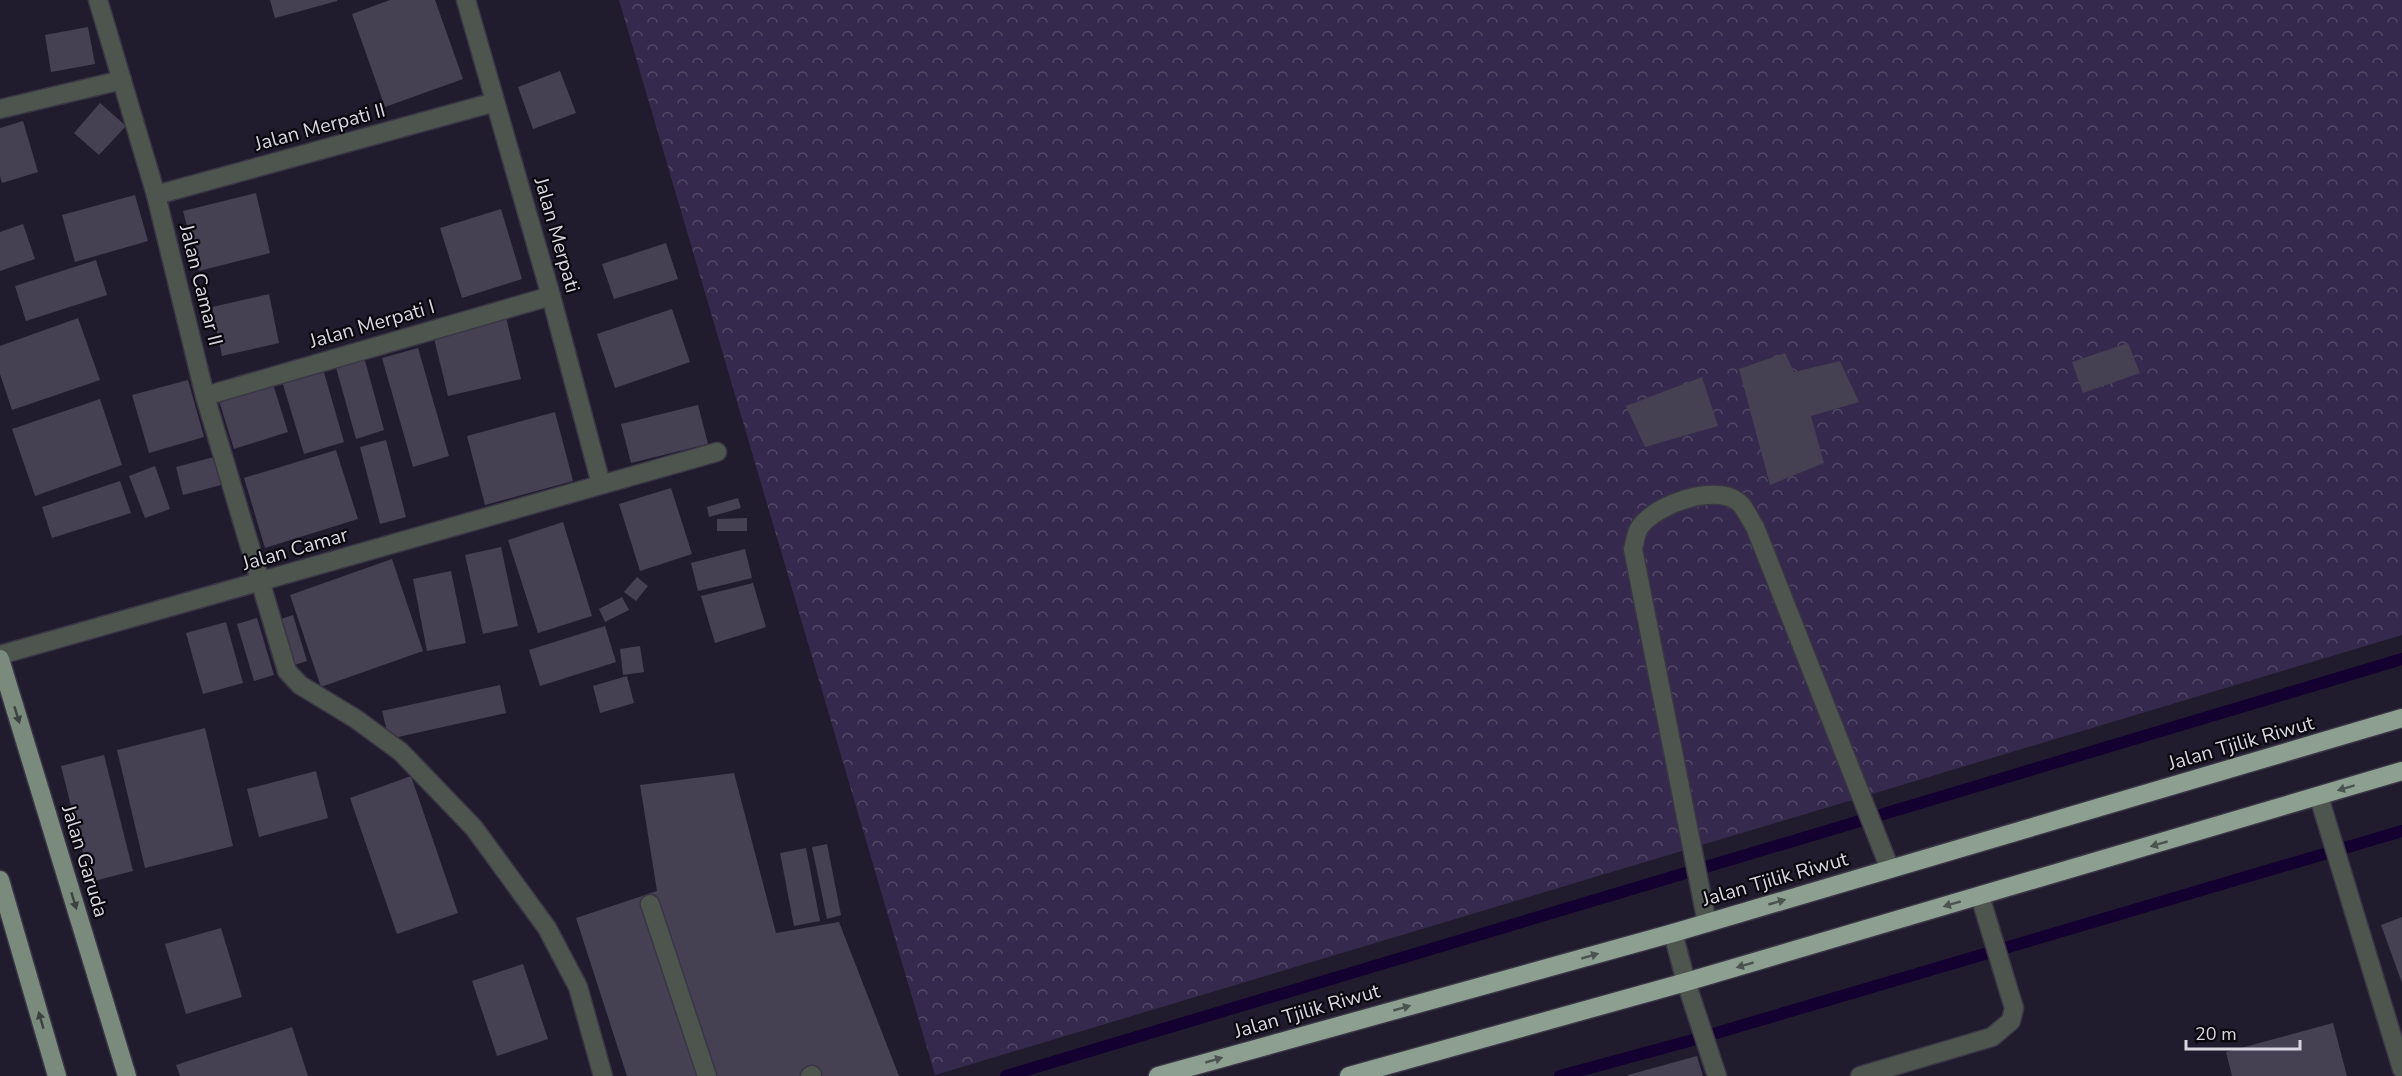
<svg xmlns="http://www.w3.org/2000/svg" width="2402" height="1076" viewBox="0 0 2402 1076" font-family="'Nunito Sans',sans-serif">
  <defs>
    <pattern id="forest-crowns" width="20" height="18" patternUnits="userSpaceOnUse" patternTransform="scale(1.5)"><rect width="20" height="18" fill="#352a4d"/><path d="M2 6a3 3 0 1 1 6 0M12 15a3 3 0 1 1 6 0" fill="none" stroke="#524866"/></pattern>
  </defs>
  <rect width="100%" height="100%" fill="#211c2d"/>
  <path fill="url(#forest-crowns)" d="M619,0H2402V635L935,1075Z"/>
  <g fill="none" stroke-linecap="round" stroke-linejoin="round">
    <g stroke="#130030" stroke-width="12">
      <path d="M1006,1076L2402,659"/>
      <path d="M1560,1076L1689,1041L2402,831"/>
    </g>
  </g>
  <g fill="#454052">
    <path d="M270,0H337V1L275,18Z"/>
    <path d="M390,0H435L463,79L385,107L352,14Z"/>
    <path d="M88,27L95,64L51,72L45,35Z"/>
    <path d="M560,71L576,113L533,129L518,87Z"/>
    <path d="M100,103L126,126L99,155L74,133Z"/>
    <path d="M23,121L38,172L2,183L0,176V128Z"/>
    <path d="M256,193L270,253L199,271L183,211Z"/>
    <path d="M135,195L148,241L75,262L62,215Z"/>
    <path d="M501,209L522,279L462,298L440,228Z"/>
    <path d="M23,224L35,259L0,271V232Z"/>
    <path d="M666,243L678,279L614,299L602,264Z"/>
    <path d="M96,260L107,295L26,321L15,286Z"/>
    <path d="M269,294L279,343L222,356L212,307Z"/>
    <path d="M672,309L690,362L615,388L597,334Z"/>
    <path d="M505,313L521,379L448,396L432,330Z"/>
    <path d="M78,318L100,380L12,410L0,374V346Z"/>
    <path d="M2128,343L2140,373L2083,393L2072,362Z"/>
    <path d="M418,348L449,456L413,467L382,358Z"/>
    <path d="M1785,353L1794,372L1840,361L1859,402L1811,416L1824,463L1770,485L1739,369Z"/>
    <path d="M364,357L384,430L356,439L335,364Z"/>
    <path d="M323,369L344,442L304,454L282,381Z"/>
    <path d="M1702,377L1718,426L1645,447L1626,406Z"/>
    <path d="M188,380L204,437L149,453L132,395Z"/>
    <path d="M273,384L288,432L234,449L219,401Z"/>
    <path d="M100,399L122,465L35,496L12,429Z"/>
    <path d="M698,405L708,444L631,463L621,424Z"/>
    <path d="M555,412L573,481L485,505L467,436Z"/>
    <path d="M386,440L406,517L380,524L360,447Z"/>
    <path d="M336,450L358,519L265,548L244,478Z"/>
    <path d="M214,457L221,485L183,495L176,467Z"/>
    <path d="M155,466L170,509L145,518L129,476Z"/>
    <path d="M120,481L131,513L52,538L42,507Z"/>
    <path d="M671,488L692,554L640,571L619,504Z"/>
    <path d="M738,498L741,508L709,517L707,507Z"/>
    <path d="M747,518V531H717V519Z"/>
    <path d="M563,522L592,616L538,633L508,540Z"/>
    <path d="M501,547L518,626L483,634L465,555Z"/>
    <path d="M745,549L752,578L698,591L691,563Z"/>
    <path d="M392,559L423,651L321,687L290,595Z"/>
    <path d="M451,571L466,643L427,651L413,579Z"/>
    <path d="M637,577L648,586L636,601L624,592Z"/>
    <path d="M753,583L766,627L715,643L701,596Z"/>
    <path d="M622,597L629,610L605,622L599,609Z"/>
    <path d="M293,615L307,661L288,667L274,621Z"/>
    <path d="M257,618L274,675L254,681L237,624Z"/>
    <path d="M226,622L243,683L203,694L186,633Z"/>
    <path d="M605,626L616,662L540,686L529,650Z"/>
    <path d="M640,646L644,672L623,675L620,649Z"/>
    <path d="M627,676L634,703L600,713L593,686Z"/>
    <path d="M500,685L506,713L389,739L382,711Z"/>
    <path d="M205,728L233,846L145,868L117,750Z"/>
    <path d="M104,755L133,871L90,882L61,766Z"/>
    <path d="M316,771L328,818L259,837L247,789Z"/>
    <path d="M734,773L776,933L839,922L899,1076H627L576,918L657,891L640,785Z"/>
    <path d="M411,776L458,913L397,934L350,798Z"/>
    <path d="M827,844L841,915L827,919L812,847Z"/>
    <path d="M806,848L820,921L794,926L780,853Z"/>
    <path d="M2402,917V983L2381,925Z"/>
    <path d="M221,928L242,997L186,1014L165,944Z"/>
    <path d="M523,964L548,1039L497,1056L472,981Z"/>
    <path d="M2333,1023L2347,1076H2232L2226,1052Z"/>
    <path d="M292,1027L308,1076H180L176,1065Z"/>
    <path d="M1697,1056L1703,1076H1628V1075Z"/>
  </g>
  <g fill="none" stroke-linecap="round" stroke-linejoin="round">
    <defs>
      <g id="minor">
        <path d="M98,0L156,195L205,396L287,671L300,685L356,719L401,752L474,828L547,928L578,987L603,1076"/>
        <path d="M466,0L551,296L601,484"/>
        <path d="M0,109L122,80"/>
        <path d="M156,195L495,102"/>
        <path d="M205,396L551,296"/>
        <path d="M0,655L717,452"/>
        <path d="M2319,797L2402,1069"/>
        <path d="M650,904L707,1076"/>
        <path d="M1707,923L1633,549C1635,542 1636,532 1640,527C1655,505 1713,484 1737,501C1744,505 1750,520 1755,527L1890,869"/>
        <path d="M1673,933L1686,982L1717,1076"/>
        <path d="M810,1076L812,1075"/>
        <path d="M1860,1076L1992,1037L2011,1021L2014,1008L1980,896"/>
      </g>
      <g id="major">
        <path d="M0,659L127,1076"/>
        <path d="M0,880L57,1076"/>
      </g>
      <g id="highway">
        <path d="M1158,1076L1673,933L2402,718"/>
        <path d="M1349,1076L1686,982L2402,771"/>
      </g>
    </defs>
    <use href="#minor" stroke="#3b3646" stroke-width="21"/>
    <use href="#major" stroke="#3b3646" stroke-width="21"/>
    <use href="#highway" stroke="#3b3646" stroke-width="21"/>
    <use href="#minor" stroke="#4d554e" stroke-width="18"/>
    <use href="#major" stroke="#7a8a7d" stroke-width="18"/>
    <use href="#highway" stroke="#8c9f90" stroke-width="18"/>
  </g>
  <defs><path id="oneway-solid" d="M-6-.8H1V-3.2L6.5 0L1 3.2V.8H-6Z" transform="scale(1.5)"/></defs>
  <g fill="#3c4240">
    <use href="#oneway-solid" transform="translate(17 715) rotate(73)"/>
    <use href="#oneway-solid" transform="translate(74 901) rotate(73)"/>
    <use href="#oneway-solid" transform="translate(41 1020) rotate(-106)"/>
  </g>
  <g fill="#4b5450">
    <use href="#oneway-solid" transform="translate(2346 788) rotate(163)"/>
    <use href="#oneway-solid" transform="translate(2159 844) rotate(164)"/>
    <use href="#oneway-solid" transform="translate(1777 902) rotate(-16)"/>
    <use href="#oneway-solid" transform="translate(1952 904) rotate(164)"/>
    <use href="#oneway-solid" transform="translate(1590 956) rotate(-16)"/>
    <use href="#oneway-solid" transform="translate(1745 965) rotate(164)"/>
    <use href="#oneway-solid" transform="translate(1402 1008) rotate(-16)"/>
    <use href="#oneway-solid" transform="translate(1214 1060) rotate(-16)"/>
  </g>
  <g text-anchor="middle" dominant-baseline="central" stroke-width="4.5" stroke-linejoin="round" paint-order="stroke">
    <g font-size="20" fill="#d9d6e2" stroke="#0a080f">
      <text transform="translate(320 127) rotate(-15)">Jalan Merpati II</text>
      <text transform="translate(557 235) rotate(74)">Jalan Merpati</text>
      <text transform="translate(201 285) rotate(76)">Jalan Camar II</text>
      <text transform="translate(372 324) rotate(-16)">Jalan Merpati I</text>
      <text transform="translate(295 549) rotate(-16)">Jalan Camar</text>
      <text transform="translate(2241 743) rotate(-16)">Jalan Tjilik Riwut</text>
      <text transform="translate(85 861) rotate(73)">Jalan Garuda</text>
      <text transform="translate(1775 879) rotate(-16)">Jalan Tjilik Riwut</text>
      <text transform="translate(1307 1011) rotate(-16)">Jalan Tjilik Riwut</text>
    </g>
  </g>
  <path d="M2186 1040v9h114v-9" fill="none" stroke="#d9d6e2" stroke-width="3"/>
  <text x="2195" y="1040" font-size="18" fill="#d9d6e2" stroke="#0a080f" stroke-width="4.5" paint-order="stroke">20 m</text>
</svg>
